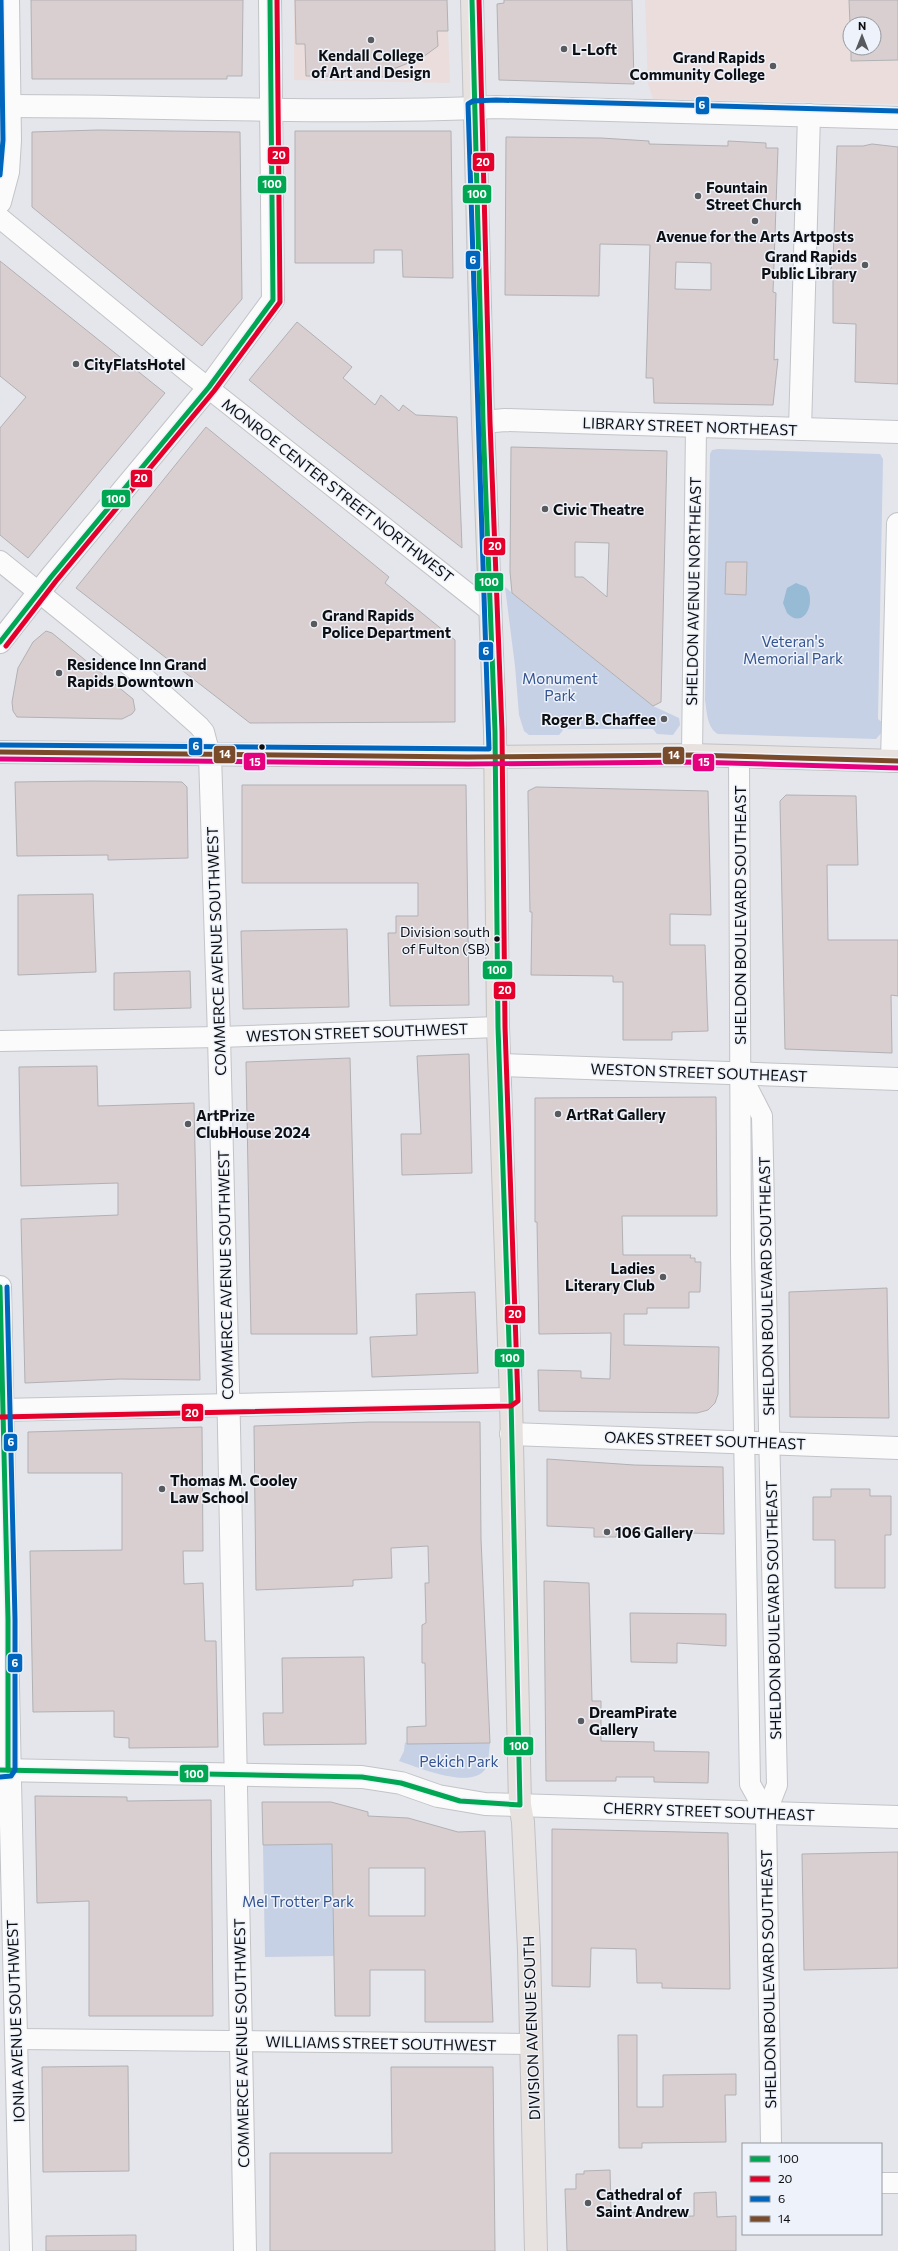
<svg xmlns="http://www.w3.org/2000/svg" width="898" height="2251" viewBox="0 0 898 2251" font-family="Commissioner,sans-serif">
  <rect width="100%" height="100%" fill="#e4e6eb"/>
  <g fill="#eadddc" fill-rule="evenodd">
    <path d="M294,0H447L450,83L294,80Z"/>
    <path d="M645,0H898V104L653,99L648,84ZM850,24H874V48H850Z"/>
  </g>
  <g fill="#c6d1e5">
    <path d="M718,449L880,454L883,459L878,719L883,723L882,732L876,739L718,734C707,728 707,712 705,700L710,454L712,450Z"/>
    <path d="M505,587L653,706L679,718L680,725L673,735L657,734L653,729H564L559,735H529L524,731L519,715L515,666Z"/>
    <path d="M405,1742L407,1744L490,1743C489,1750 489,1761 486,1768C473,1791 417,1767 399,1761L404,1751Z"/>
    <path d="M332,1844L334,1956L265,1957L263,1845Z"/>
  </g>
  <path fill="#97bbd5" d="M796,583L806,587C817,601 804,631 787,613L783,603L787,588Z"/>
  <g fill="#dacfd0" stroke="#b1b1b3" fill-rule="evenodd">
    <path d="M31,0H243L242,76H227V79H32Z"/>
    <path d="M295,0H447L448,31H437L438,46L423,57L396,68L386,69V77L306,76L305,44H296Z"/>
    <path d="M504,0H632L634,84L499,80L497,4L504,3Z"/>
    <path d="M849,0H898V60L851,61V48H874V24H850Z"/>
    <path d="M98,130L240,132L242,299L202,346L32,207V132Z"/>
    <path d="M295,131H451L453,278L403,277L402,250H374V263H295Z"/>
    <path d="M506,137L601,138L649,141V144L728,146V141L766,143V148H778L773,292L776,293L774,360L778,359L773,405L654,403L653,378H646L650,245L600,244L599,296L505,295ZM676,262L711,263V290L675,289Z"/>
    <path d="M872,144L898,147V384L855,382L856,324L833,323V281L830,271L833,263L837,146H863Z"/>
    <path d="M0,261L165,393L28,558L0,535V428L26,397L0,376Z"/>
    <path d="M297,322L352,367L343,378L375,405L381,395L399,411L403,405L416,415L457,417L462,548L304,425L249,380Z"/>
    <path d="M206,427L389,577L385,583L455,640V722L250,723L76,588Z"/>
    <path d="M511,447L667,451L661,702L653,706L512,593L510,572ZM575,542L609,543L607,597L583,577H575Z"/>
    <path d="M726,562H747L746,595L725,594Z"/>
    <path d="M46,631L52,633L133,699L135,710L132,714L122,719L17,717L13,711L12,702L18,668L33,642Z"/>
    <path d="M92,781L182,782L187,787L188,858L108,860V855L17,856L15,782Z"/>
    <path d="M242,785H466L469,1005L390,1006L388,933H396V916H418V883H242Z"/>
    <path d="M536,787L708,791L711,915L670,914V945H705L708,1031L672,1032V1040H623V982H613V976L531,975L532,912H530L528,796V791Z"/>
    <path d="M786,795L856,796L858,865H827L828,940H898V996L891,995L892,1053L785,1049L780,801Z"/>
    <path d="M93,894L96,972L18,975V895Z"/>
    <path d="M347,929L349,1007L243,1009L241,931Z"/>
    <path d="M190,971L191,1008L114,1010V973Z"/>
    <path d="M469,1054L472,1173L402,1175L401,1134H421L417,1056Z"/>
    <path d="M350,1058L357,1334H251L246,1062Z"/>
    <path d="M97,1066L98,1106L194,1103L200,1380L120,1379L25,1383L21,1219L118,1215V1183L21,1186L19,1067Z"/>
    <path d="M716,1097L717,1216H622L623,1255H691L690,1258H695V1262H701L700,1292H689V1308H647V1314H624V1345L719,1347L718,1394L715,1403L708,1410L697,1413L539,1411L538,1370L581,1371V1378L610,1379L611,1333L539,1334L537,1222H535V1098Z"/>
    <path d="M887,1288L889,1418L790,1417L789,1292Z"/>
    <path d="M475,1292L478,1373L372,1377L370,1337L417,1335L416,1294Z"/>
    <path d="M369,1422H480L481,1539L490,1743L407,1744V1727L426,1726L425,1663H422V1625L426,1623L425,1583H429L428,1546L391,1548L392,1578L353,1580V1586L256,1590L254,1426Z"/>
    <path d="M202,1427L203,1551H183L184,1584L203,1583L205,1641H216L218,1747L129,1748V1738L114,1737V1711L33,1712L30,1551L122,1550V1473H28V1432Z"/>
    <path d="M547,1459L634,1465L723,1467L724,1534L617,1531L616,1537H594V1528L547,1526Z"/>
    <path d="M831,1489H870V1496H891V1535H885V1588H835V1540H813V1497H831Z"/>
    <path d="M544,1581L589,1583L592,1701H601V1741L654,1742V1751L709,1752L708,1783L654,1782V1777H616V1781H546Z"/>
    <path d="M630,1613L726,1614V1646L677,1643V1663L631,1662Z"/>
    <path d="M364,1657L366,1744L264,1745L263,1713H283L282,1658Z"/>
    <path d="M35,1796L127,1797V1801L211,1800L213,2016H89V1901L37,1903Z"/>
    <path d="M262,1802H331L368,1812V1816L408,1818L458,1832L485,1831L493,2022H425V1970H370V2016H335L332,1844L263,1845ZM369,1868H425V1916H369Z"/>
    <path d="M552,1829L728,1833L730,1989L662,1988V1983H637L636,1949L591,1948L590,1987L552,1986Z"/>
    <path d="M898,1852V1968L804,1970L802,1854Z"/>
    <path d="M618,2035H637V2107H663V2075L736,2074V2095H725L726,2142L642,2143V2148H619Z"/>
    <path d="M128,2066L129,2171L43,2172L42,2067Z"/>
    <path d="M391,2067H493L495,2251H270V2153H392Z"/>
    <path d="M610,2170L611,2213L646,2212V2217L694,2216V2193L716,2192L717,2217L736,2216V2251H567L565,2189H576V2174H584V2171Z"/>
    <path d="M136,2235V2251H46V2236Z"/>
  </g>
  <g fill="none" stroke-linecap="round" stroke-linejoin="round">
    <defs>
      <g id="street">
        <path d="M0,218L188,372L490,611"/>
        <path d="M0,561L145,678L199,726L204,732L210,755"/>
        <path d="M692,755L696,427"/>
        <path d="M739,756L741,1255L750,1784L766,1813"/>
        <path d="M0,1041L219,1037L498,1027"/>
        <path d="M740,1073L762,1116L777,1785L766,1813L771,2144"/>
        <path d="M16,2039L531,2044"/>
        <path d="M881,2183H898"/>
      </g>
      <g id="secondary">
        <path d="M9,106C171,106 334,115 496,107L898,118"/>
        <path d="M0,202L8,172L10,140L8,0"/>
        <path d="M483,422L505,420L898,432"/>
        <path d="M800,429L809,115"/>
        <path d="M0,642L51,577L209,387L273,300L270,0"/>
        <path d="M210,755L219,1037L229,1428L245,2251"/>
        <path d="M892,761L898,524"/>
        <path d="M501,1065L898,1079"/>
        <path d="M0,1287C8,1608 11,1930 21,2251"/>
        <path d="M0,1410L511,1399"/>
        <path d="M511,1434L898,1448"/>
        <path d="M0,1770L362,1777L401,1783L438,1796L485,1804L898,1817"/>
      </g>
      <g id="primary">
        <path d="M472,0L483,422L495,731L498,1027L511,1399L520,1805L523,1822L529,1950L536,2251"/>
        <path d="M0,752L468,757L692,755L898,761"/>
      </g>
    </defs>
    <use href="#street" stroke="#c2c4c7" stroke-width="22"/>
    <use href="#secondary" stroke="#c2c4c7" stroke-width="24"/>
    <use href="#primary" stroke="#c1c2c4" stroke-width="24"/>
    <use href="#street" stroke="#fbfbfc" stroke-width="20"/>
    <use href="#secondary" stroke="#fbfbfc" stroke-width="22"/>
    <use href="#primary" stroke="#e7e2df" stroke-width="22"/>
    <defs>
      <g id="bus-1">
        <path d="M0,642L51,577L209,387L273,300L270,0"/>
        <path d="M0,1287L8,1619V1770"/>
        <path d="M0,1770L362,1777L401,1783L460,1801L520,1805L511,1399L498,1027L495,731L483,422L472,0"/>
      </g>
      <g id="bus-2">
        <path d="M6,646L56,581L214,391L280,302L277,0"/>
        <path d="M0,1417L511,1406L518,1401L505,1027L502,731L490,422L479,0"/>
      </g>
      <g id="bus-3">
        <path d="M0,175L3,140L1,0"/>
        <path d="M0,745L489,749L468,104L473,101L496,100L898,111"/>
        <path d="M0,1777L11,1776L15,1770V1619L7,1287"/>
      </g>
      <path id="bus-4" d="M0,752L468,757L692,755L898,761"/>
      <path id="bus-5" d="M0,759L468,764L692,762L898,768"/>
    </defs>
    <use href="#bus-1" stroke="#eef3fb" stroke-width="8"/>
    <use href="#bus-2" stroke="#eef3fb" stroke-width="8"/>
    <use href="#bus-3" stroke="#eef3fb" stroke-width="8"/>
    <use href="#bus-4" stroke="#eef3fb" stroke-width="8"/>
    <use href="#bus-5" stroke="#eef3fb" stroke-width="8"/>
    <use href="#bus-1" stroke="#00a651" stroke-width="5"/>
    <use href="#bus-2" stroke="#e4002b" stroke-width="5"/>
    <use href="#bus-3" stroke="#0065bd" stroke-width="5"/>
    <use href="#bus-4" stroke="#7a4b2a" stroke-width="5"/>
    <use href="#bus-5" stroke="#e5007d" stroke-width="5"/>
  </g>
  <g fill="#595a5e" stroke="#eef3fb" stroke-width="1.5">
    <circle cx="371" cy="40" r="4"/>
    <circle cx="564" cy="49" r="4"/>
    <circle cx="773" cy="66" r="4"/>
    <circle cx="698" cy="196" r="4"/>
    <circle cx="755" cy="221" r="4"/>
    <circle cx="865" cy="265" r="4"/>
    <circle cx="76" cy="364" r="4"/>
    <circle cx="545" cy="509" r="4"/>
    <circle cx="314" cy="624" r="4"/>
    <circle cx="59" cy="673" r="4"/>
    <circle cx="664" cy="719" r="4"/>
    <circle cx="558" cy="1114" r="4"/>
    <circle cx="188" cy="1124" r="4"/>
    <circle cx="663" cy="1277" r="4"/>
    <circle cx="162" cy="1489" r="4"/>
    <circle cx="607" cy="1532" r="4"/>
    <circle cx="581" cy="1721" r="4"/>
    <circle cx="588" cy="2203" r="4"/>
  </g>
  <g fill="#0e0f12" stroke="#eef3fb" stroke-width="1.5">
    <circle cx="262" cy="747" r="3.5"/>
    <circle cx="497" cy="939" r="3.5"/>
  </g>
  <g text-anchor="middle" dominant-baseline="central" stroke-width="3" stroke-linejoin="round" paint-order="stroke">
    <g font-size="14" fill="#0e0f12" stroke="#eef3fb" text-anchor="end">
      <text x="490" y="931">Division south<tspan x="490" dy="17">of Fulton (SB)</tspan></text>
    </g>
    <g font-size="15" font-weight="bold" fill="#0e0f12" stroke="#eef3fb" text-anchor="start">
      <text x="572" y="49">L-Loft</text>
      <text x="371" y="55" text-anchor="middle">Kendall College<tspan x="371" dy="17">of Art and Design</tspan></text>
      <text x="765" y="57" text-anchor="end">Grand Rapids<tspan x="765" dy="17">Community College</tspan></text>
      <text x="706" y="187">Fountain<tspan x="706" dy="17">Street Church</tspan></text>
      <text x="755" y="236" text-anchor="middle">Avenue for the Arts Artposts</text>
      <text x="857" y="256" text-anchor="end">Grand Rapids<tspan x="857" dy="17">Public Library</tspan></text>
      <text x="84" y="364">CityFlatsHotel</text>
      <text x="553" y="509">Civic Theatre</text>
      <text x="322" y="615">Grand Rapids<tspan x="322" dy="17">Police Department</tspan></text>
      <text x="67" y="664">Residence Inn Grand<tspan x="67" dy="17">Rapids Downtown</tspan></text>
      <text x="656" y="719" text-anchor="end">Roger B. Chaffee</text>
      <text x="566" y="1114">ArtRat Gallery</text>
      <text x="196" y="1115">ArtPrize<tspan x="196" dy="17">ClubHouse 2024</tspan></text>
      <text x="655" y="1268" text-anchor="end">Ladies<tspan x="655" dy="17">Literary Club</tspan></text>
      <text x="170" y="1480">Thomas M. Cooley<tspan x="170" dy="17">Law School</tspan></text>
      <text x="615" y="1532">106 Gallery</text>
      <text x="589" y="1712">DreamPirate<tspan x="589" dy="17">Gallery</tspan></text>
      <text x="596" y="2194">Cathedral of<tspan x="596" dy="17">Saint Andrew</tspan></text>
    </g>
    <g font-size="15" fill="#0e0f12" stroke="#eef3fb">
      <text transform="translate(690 426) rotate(2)">LIBRARY STREET NORTHEAST</text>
      <text transform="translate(338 490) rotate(38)">MONROE CENTER STREET NORTHWEST</text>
      <text transform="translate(693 591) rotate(-89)">SHELDON AVENUE NORTHEAST</text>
      <text transform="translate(740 915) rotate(-90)">SHELDON BOULEVARD SOUTHEAST</text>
      <text transform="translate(216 951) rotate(-92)">COMMERCE AVENUE SOUTHWEST</text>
      <text transform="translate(357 1032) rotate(-2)">WESTON STREET SOUTHWEST</text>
      <text transform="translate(699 1072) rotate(2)">WESTON STREET SOUTHEAST</text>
      <text transform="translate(225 1275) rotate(-91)">COMMERCE AVENUE SOUTHWEST</text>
      <text transform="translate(766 1286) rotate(-91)">SHELDON BOULEVARD SOUTHEAST</text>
      <text transform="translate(705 1440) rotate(2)">OAKES STREET SOUTHEAST</text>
      <text transform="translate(773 1610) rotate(-91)">SHELDON BOULEVARD SOUTHEAST</text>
      <text transform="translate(709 1811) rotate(2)">CHERRY STREET SOUTHEAST</text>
      <text transform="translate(768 1979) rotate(-91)">SHELDON BOULEVARD SOUTHEAST</text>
      <text transform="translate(15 2021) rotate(-92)">IONIA AVENUE SOUTHWEST</text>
      <text transform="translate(531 2028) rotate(-92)">DIVISION AVENUE SOUTH</text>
      <text transform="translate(241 2043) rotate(-91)">COMMERCE AVENUE SOUTHWEST</text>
      <text transform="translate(381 2043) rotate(1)">WILLIAMS STREET SOUTHWEST</text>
    </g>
    <g font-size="15" fill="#35548f" stroke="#eef3fb">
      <text x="793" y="641">Veteran's<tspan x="793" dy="17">Memorial Park</tspan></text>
      <text x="560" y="678">Monument<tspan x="560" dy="17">Park</tspan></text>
      <text x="459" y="1761">Pekich Park</text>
      <text x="298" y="1901">Mel Trotter Park</text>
    </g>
  </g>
  <g stroke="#eef3fb" stroke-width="1.5">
    <rect x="695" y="96" width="15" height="19" rx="4" fill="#0065bd"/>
    <rect x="267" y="146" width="23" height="19" rx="4" fill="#e4002b"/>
    <rect x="472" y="152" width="23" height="20" rx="4" fill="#e4002b"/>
    <rect x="257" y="175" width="30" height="19" rx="4" fill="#00a651"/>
    <rect x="462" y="184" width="30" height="20" rx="4" fill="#00a651"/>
    <rect x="465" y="250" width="16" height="20" rx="4" fill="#0065bd"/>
    <rect x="130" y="469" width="23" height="19" rx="4" fill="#e4002b"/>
    <rect x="101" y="489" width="30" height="19" rx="4" fill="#00a651"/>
    <rect x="483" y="537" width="23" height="19" rx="4" fill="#e4002b"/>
    <rect x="474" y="572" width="30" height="20" rx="4" fill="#00a651"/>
    <rect x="478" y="641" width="16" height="20" rx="4" fill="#0065bd"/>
    <rect x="188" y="737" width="15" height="19" rx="4" fill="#0065bd"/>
    <rect x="213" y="745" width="23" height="19" rx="4" fill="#7a4b2a"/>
    <rect x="662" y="746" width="23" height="19" rx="4" fill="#7a4b2a"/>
    <rect x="243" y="752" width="23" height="19" rx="4" fill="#e5007d"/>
    <rect x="692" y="753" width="23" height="19" rx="4" fill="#e5007d"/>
    <rect x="482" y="960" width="31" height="20" rx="4" fill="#00a651"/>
    <rect x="493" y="981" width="23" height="19" rx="4" fill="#e4002b"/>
    <rect x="504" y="1305" width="22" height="19" rx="4" fill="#e4002b"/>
    <rect x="494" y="1348" width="31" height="20" rx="4" fill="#00a651"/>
    <rect x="181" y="1403" width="23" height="19" rx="4" fill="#e4002b"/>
    <rect x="3" y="1433" width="15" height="19" rx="4" fill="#0065bd"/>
    <rect x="7" y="1653" width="16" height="20" rx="4" fill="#0065bd"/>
    <rect x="503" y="1736" width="31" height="20" rx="4" fill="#00a651"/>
    <rect x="179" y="1764" width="30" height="19" rx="4" fill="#00a651"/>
  </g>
  <g font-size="11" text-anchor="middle" font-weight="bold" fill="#fff">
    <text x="702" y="109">6</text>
    <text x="279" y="159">20</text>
    <text x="483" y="166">20</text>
    <text x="272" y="188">100</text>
    <text x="477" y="198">100</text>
    <text x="473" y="264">6</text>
    <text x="141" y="482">20</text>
    <text x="116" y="503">100</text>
    <text x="495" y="550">20</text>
    <text x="489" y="586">100</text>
    <text x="486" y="655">6</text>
    <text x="196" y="750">6</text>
    <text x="225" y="758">14</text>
    <text x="674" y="759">14</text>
    <text x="255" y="766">15</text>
    <text x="704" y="766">15</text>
    <text x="497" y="974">100</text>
    <text x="505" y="994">20</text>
    <text x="515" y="1318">20</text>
    <text x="510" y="1362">100</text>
    <text x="192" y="1417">20</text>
    <text x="11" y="1446">6</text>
    <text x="15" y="1667">6</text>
    <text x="519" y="1750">100</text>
    <text x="194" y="1778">100</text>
  </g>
  <rect x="742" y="2143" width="140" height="92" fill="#eef3fb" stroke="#94989e"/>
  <rect x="750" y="2156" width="20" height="6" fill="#00a651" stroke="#94989e"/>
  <text x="778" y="2163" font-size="12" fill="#0e0f12">100</text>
  <rect x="750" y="2176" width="20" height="6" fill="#e4002b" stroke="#94989e"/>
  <text x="778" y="2183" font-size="12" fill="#0e0f12">20</text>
  <rect x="750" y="2196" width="20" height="6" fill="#0065bd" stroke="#94989e"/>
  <text x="778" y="2203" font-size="12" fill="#0e0f12">6</text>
  <rect x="750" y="2216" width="20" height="6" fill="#7a4b2a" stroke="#94989e"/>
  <text x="778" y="2223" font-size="12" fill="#0e0f12">14</text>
  <g transform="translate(862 36)"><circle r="19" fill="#eef3fb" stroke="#94989e"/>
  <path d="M0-3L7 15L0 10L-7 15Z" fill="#595a5e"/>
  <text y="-6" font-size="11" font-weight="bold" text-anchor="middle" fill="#0e0f12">N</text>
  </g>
</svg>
